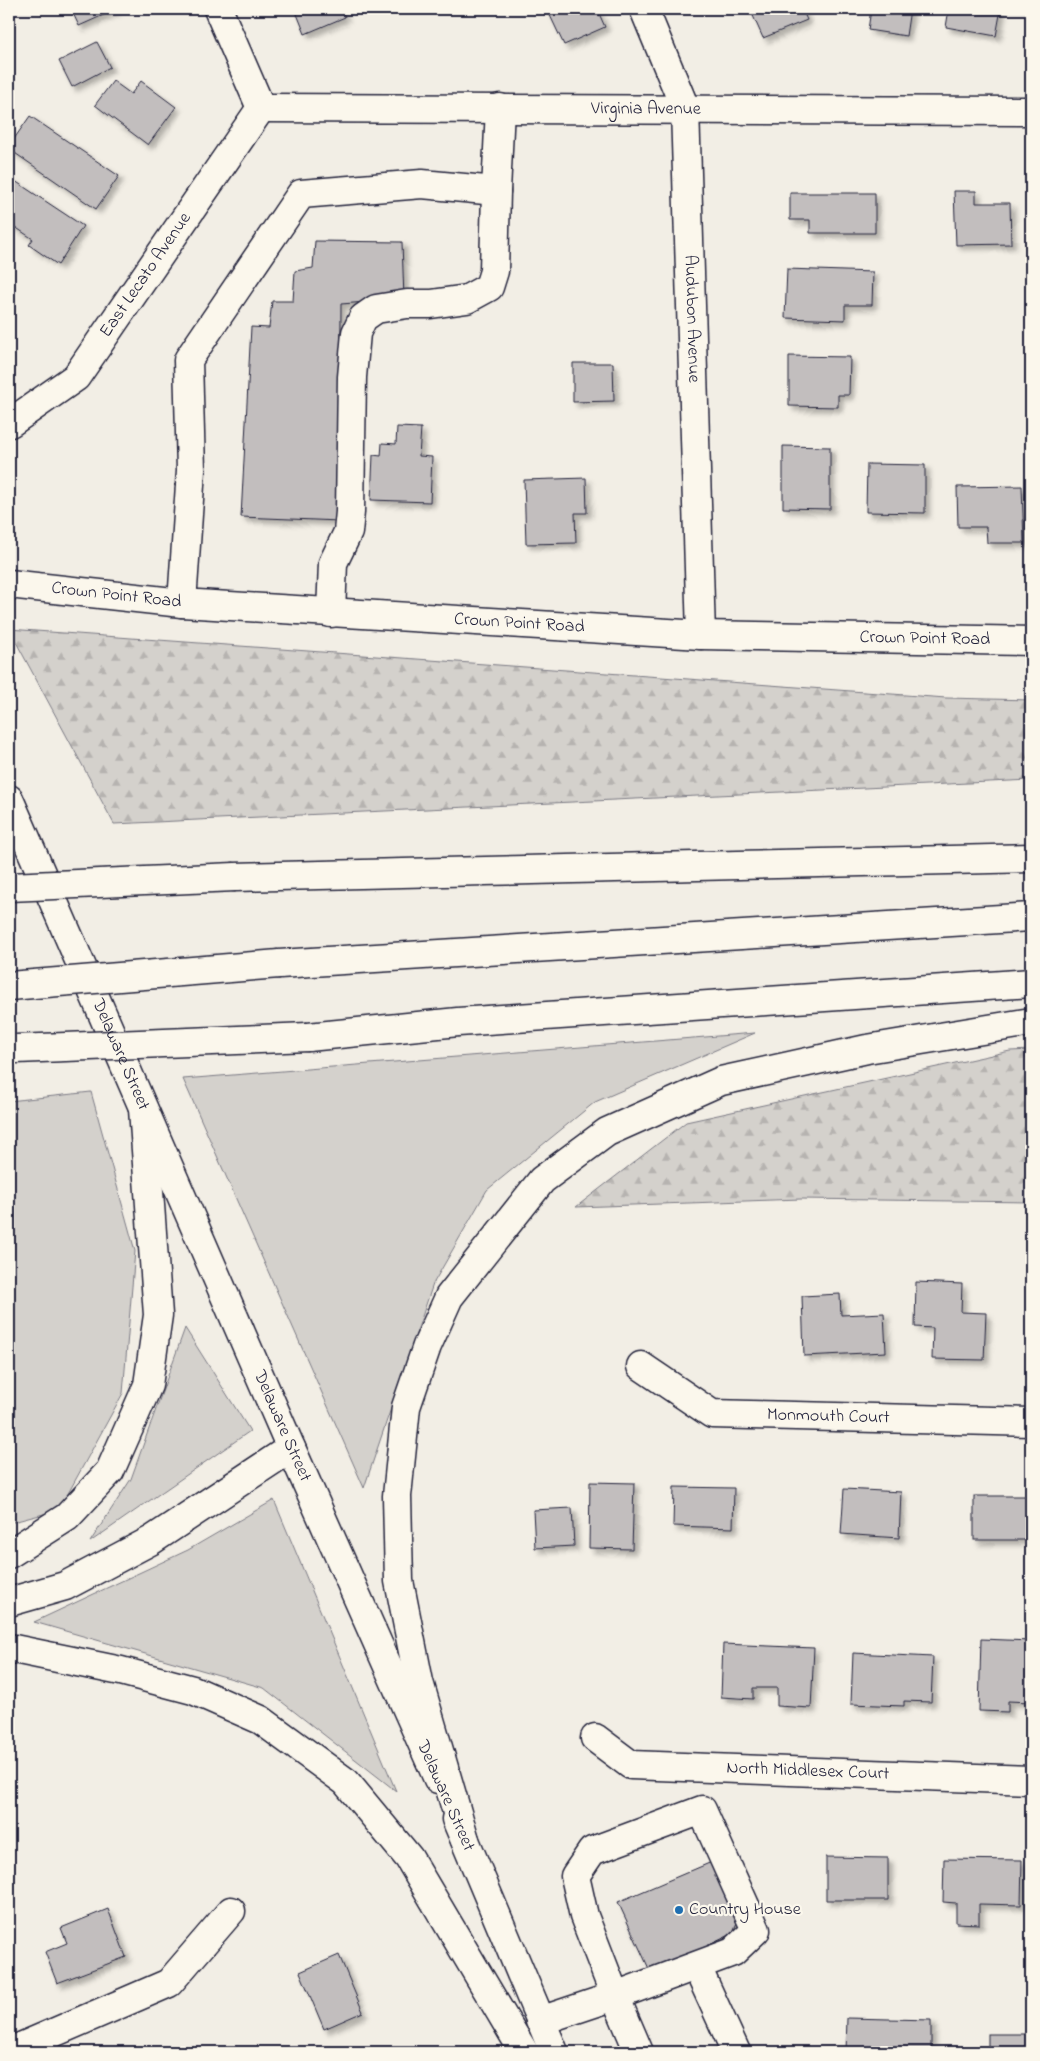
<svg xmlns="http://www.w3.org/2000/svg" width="1040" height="2061" viewBox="0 0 1040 2061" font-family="'Indie Flower',sans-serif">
  <defs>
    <pattern id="forest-firs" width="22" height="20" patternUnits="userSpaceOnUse" patternTransform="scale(1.25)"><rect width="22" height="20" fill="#d4d1cc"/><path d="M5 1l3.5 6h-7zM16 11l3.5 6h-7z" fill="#b6b3b0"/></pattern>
    <filter id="shadow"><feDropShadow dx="4.5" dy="4.5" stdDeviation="2.5" flood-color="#0004"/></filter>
  </defs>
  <rect width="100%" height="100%" fill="#f2eee5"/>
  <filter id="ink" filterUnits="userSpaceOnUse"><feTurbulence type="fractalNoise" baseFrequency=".02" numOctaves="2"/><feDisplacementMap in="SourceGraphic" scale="10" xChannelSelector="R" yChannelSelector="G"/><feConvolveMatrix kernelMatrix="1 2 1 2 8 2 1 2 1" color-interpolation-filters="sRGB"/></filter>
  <g filter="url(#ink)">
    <g fill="#d4d1cc" stroke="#7b7a84">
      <path d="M755,1033L595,1102L487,1190L433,1284L364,1488L183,1079Z"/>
      <path d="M91,1092L135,1251L123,1393L59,1510L9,1523V1101Z"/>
      <path d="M185,1328L250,1431L90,1542L131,1479Z"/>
      <path d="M274,1500L396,1791L264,1688L34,1622L188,1550Z"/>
    </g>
    <g fill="url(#forest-firs)" stroke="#7b7a84">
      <path d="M9,629L946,698L1031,700V780L114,824Z"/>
      <path d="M1031,1050V1202L801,1199L576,1207L686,1122L1010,1051Z"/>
    </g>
    <g fill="#c2bebe" stroke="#22223b" filter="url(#shadow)">
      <path d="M71,9H117L79,26Z"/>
      <path d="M295,9H341L345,17L305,34Z"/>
      <path d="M547,9H597L605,27L564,45Z"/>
      <path d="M750,9H802L807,20L763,38Z"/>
      <path d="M871,9H910L906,36L868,30Z"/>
      <path d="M949,9H1001L996,36L946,27Z"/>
      <path d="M97,42L110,67L72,87L59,61Z"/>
      <path d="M113,81L131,94L141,81L176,107L148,145L95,105Z"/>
      <path d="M30,116L119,176L96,209L9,149V146Z"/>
      <path d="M12,179L83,226L58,265L29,245L33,239L9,223V184Z"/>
      <path d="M954,191H976V203H1010L1011,244L956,245Z"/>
      <path d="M790,193H875V233H810V220H790Z"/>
      <path d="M315,241L402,242L404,299L341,304L340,521L241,517L251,327L269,328L272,301H293L295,271L313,268Z"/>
      <path d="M787,269L873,272L872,305H845V320L785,318Z"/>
      <path d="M789,356L850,357L849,395H838V407L789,406Z"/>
      <path d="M573,363H613L614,401L573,402Z"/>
      <path d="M397,427L421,428L419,456L432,457L430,502L371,500L373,455L381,456L382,443L396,444Z"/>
      <path d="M783,446L830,447V509L783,508Z"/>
      <path d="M867,464L925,465V513L866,512Z"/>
      <path d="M586,478L587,513H575L576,543L526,544L524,480Z"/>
      <path d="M1022,486L1024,543H987L986,527H958L957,487Z"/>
      <path d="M916,1282L962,1284L961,1312L986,1313L984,1360L932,1359L933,1328L915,1327Z"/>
      <path d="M840,1294L841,1315L884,1313L886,1352L804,1356L802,1296Z"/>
      <path d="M1028,1312H1031V1353H1027Z"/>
      <path d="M590,1482L634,1483L632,1549L589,1548Z"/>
      <path d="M674,1487L734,1488L733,1528L673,1526Z"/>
      <path d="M844,1489L901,1492L899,1538L841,1534Z"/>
      <rect x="974" y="1496" width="57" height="44"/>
      <path d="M572,1508L574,1546L535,1548L533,1510Z"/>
      <path d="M981,1639L1031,1641V1702L1008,1701V1712L979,1711Z"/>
      <path d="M723,1644L814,1648L811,1708L777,1706V1688H753V1699L721,1697Z"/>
      <path d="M853,1653L933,1657L931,1702L904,1701V1706L851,1704Z"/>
      <path d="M826,1857L888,1858V1900H826Z"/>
      <path d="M944,1859L1022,1860L1021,1905L979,1904V1924L956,1923V1903L943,1902Z"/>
      <path d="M714,1861L739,1918L732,1934L651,1973L618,1902Z"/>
      <path d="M108,1909L126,1957L57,1983L45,1952L67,1943L61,1928Z"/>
      <path d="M339,1955L363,2012L324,2029L300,1972Z"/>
      <path d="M847,2018L931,2020V2052H846Z"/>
      <rect x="988" y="2034" width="43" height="18"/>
    </g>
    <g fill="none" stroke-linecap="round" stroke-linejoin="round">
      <defs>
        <g id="minor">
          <path d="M218,9L261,108"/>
          <path id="s1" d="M644,9L685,108L701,635"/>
          <path id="s2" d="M261,108L1031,111"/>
          <path id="s3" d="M10,423L76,377L261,108"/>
          <path d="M182,603L191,470L188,360L301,194L422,184L496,191L500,108"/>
          <path d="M331,613L333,563L348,532L350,512L352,377L356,333L363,318L376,309L407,304H431L467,299L489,287L494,271L496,191"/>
          <path id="s4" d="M641,1366L712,1414L1031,1422"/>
          <path id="s5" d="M595,1738L631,1765L1031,1780"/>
          <path d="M697,1967L736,2052"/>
          <path d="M540,2021L615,1996L584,1916L575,1876L592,1851L702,1810L756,1930L733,1952L615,1996L639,2052"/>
          <path d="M9,2052L169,1983L231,1911"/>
        </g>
        <g id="major">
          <path id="s6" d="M9,584L182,603L701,635L1031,641"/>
          <path id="s7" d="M9,799L291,1448L438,1779"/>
          <path d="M456,1819L554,2052"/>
        </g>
        <g id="highway">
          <path d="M235,877L1031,858"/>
          <path d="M279,964L1031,917"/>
          <path d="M308,1037L458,1022L1031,983"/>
          <path d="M9,1554L67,1517L110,1471L148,1385L158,1315L143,1109"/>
          <path d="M9,1602L65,1586L152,1540L291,1448"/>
          <path d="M9,1648L121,1671L193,1690L261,1720L346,1782L409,1858L524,2052"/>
          <path d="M465,1840L419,1682L399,1581L397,1496L406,1407L427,1346L449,1297L542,1180L607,1132L721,1081L867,1049L1031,1022"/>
        </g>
      </defs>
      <use href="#minor" stroke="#22223b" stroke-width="31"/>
      <use href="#major" stroke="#22223b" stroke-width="31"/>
      <use href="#highway" stroke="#22223b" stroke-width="31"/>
      <use href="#minor" stroke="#fbf7ec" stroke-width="28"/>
      <use href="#major" stroke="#fbf7ec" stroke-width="28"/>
      <use href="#highway" stroke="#fbf7ec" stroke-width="28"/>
      <defs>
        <g id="highway-bridge">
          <path d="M9,887L235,877"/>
          <path d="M9,986L279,964"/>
          <path d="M16,1049L308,1037"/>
        </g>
      </defs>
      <use href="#highway-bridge" stroke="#22223b" stroke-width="31" stroke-linecap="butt"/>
      <use href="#highway-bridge" stroke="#fbf7ec" stroke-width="28"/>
    </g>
  </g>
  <circle fill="#1f6fb2" stroke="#fbf7ec" stroke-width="2" cx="679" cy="1910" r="5"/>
  <g text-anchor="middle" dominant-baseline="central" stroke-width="4.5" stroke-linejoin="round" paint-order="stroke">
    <g font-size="18" fill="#22223b" stroke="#fbf7ec">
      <text stroke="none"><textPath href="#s2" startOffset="385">Virginia Avenue</textPath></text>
      <text stroke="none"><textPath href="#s3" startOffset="204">East Lecato Avenue</textPath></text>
      <text stroke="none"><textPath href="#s1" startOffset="318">Audubon Avenue</textPath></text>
      <text stroke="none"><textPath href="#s6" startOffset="108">Crown Point Road</textPath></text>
      <text stroke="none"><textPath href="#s6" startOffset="512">Crown Point Road</textPath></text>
      <text stroke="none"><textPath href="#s6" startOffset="918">Crown Point Road</textPath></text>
      <text stroke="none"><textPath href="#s7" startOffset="279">Delaware Street</textPath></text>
      <text stroke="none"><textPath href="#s4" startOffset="202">Monmouth Court</textPath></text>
      <text stroke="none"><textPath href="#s7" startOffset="684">Delaware Street</textPath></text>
      <text stroke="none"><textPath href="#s5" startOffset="222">North Middlesex Court</textPath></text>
      <text transform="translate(445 1796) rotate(66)">Delaware Street</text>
    </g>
    <g font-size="18" fill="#22223b" stroke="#fbf7ec" text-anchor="start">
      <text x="689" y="1910">Country House</text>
    </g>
  </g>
  <rect width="1040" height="2061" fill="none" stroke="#fbf7ec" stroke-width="30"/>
  <rect x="15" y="15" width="1010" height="2031" fill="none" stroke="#22223b" stroke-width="2" filter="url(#ink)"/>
</svg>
